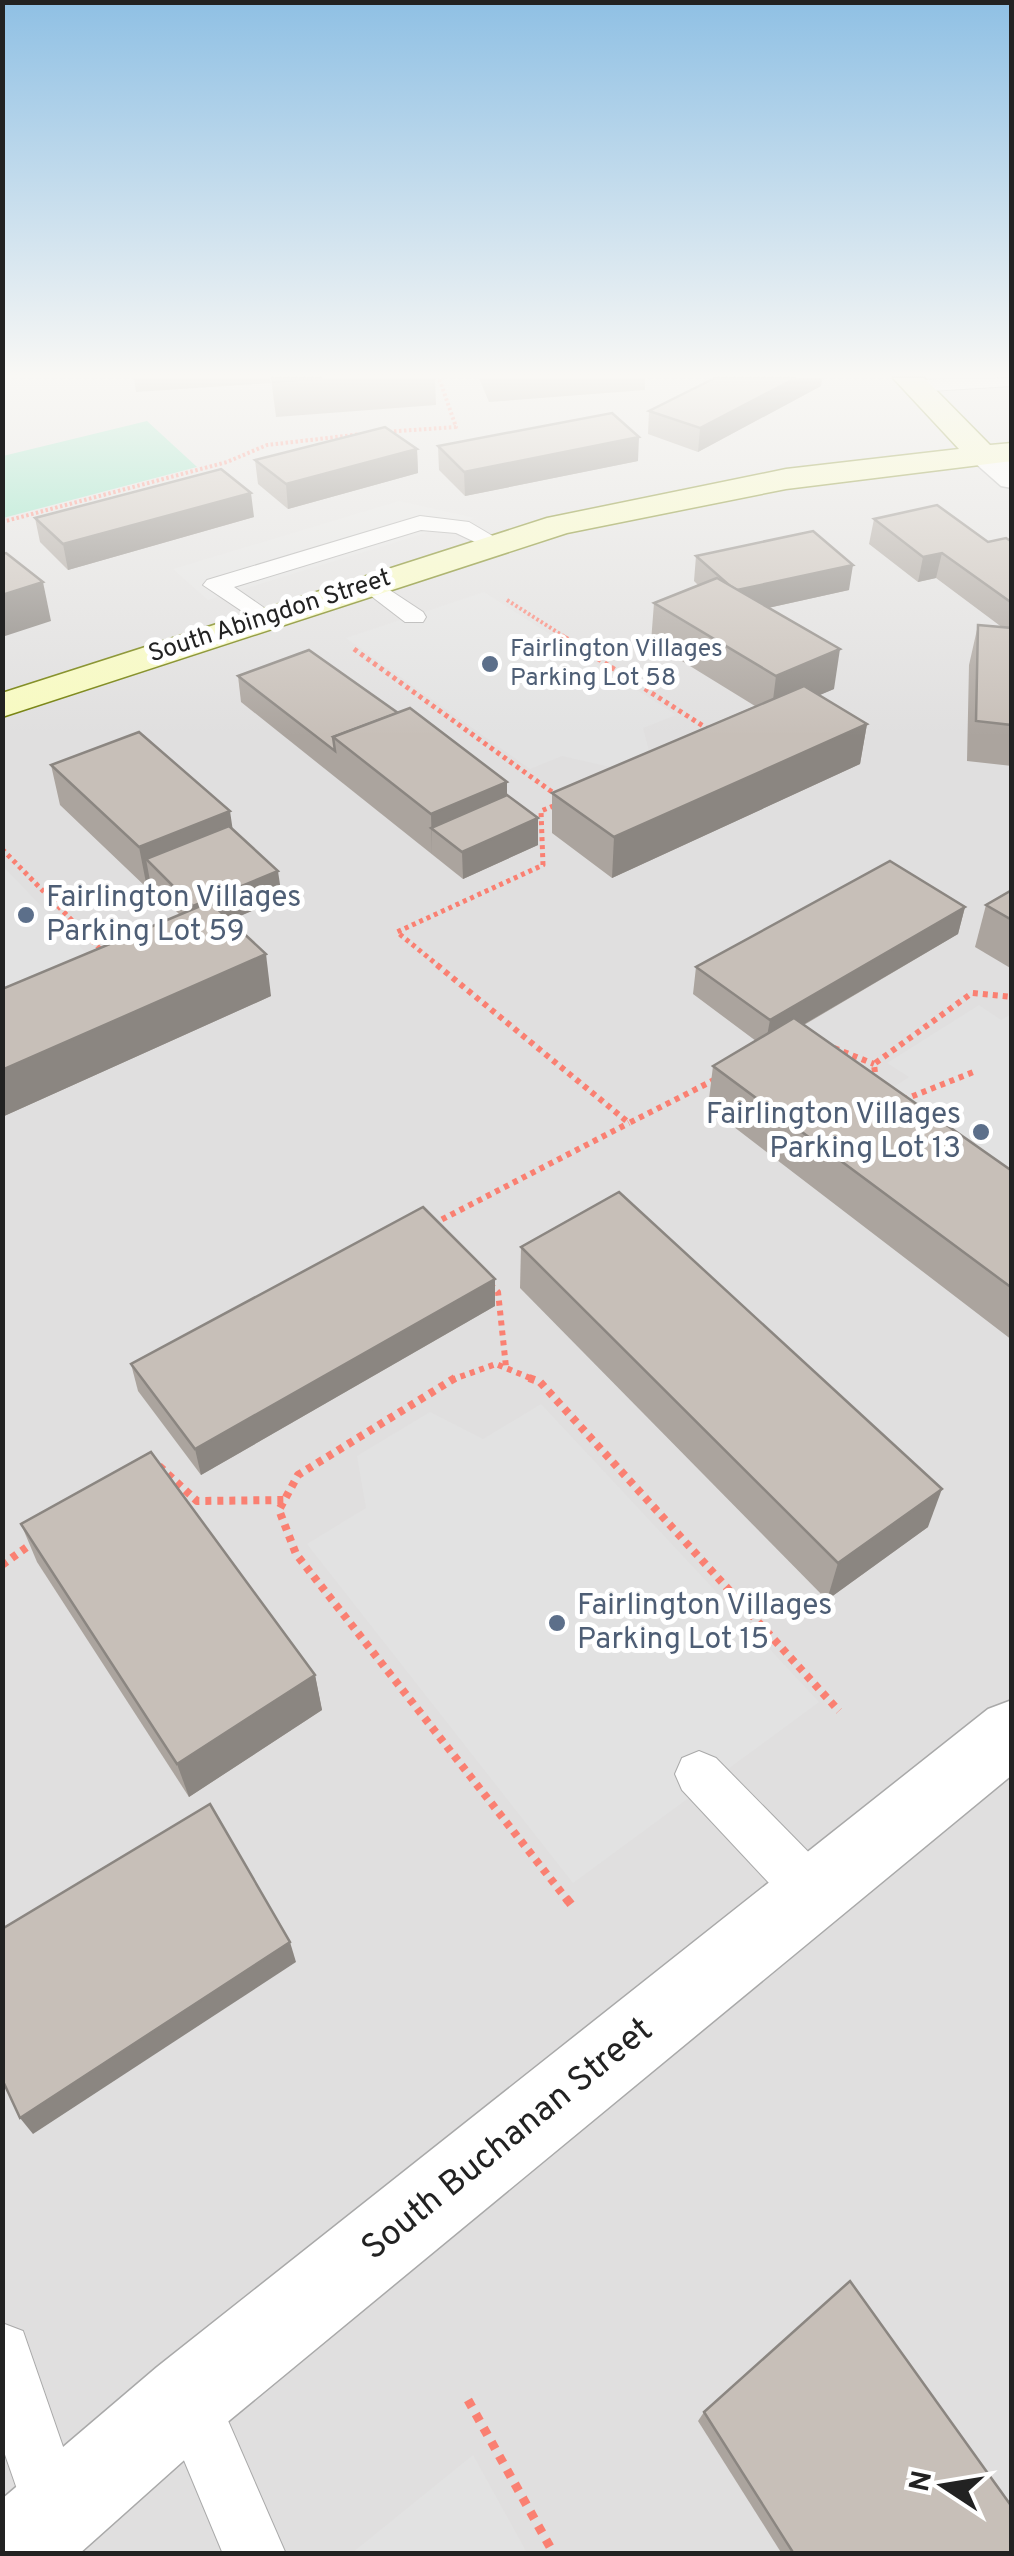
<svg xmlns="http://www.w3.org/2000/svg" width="1014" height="2556" viewBox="0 0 1014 2556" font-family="Overpass,sans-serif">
  <rect width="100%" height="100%" fill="#f2efe9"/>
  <path fill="#e0dfdf" d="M3,378H1011V2553L3,2554Z"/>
  <path fill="#88e0be" d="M147,421L197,467L3,518V456Z"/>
  <g fill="#e2e2e2">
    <path d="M399,501L475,518L208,600L173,569Z"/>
    <path d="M484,592L676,715L643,728L650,755L619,769L562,756L530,769L346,638Z"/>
    <path d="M2,865L97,964L2,1005Z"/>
    <path d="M979,1005L1001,1020L1011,1014V1175L889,1090L909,1077L887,1063Z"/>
    <path d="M541,1404L819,1702L573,1883L307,1544L366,1508L357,1456L430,1412L483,1439Z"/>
    <path d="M473,2455L527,2553H352Z"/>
  </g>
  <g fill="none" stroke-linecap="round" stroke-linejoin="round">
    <defs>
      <g id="lane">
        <path d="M1012,378V386L914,392L904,386L914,380Z"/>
        <path d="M420,516L469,522L508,545L496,552L456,533L421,530L234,587L273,614L276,619L273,624L264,626L203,585L207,580Z"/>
        <path d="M370,577L423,612L426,617L423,622H405L362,589L358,584Z"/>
        <path d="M699,1751L716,1758L832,1876L839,1894L832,1912L814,1919L796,1912L682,1790L675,1774L682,1758Z"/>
        <path d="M2,2323L23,2331L87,2516L78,2538L56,2547L34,2538L2,2446Z"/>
        <path d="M188,2368L209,2377L286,2554H223L158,2398L167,2377Z"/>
      </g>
      <g id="street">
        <path d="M982,446L1012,463V488L1001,486L966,455Z"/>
        <path d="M1012,1700V1775L219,2429L79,2554H2V2499L157,2367L988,1709Z"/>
      </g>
      <path id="secondary" d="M893,378H924L990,445L1012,443V461L786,489L567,533L2,717V693L547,518L786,469L959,449Z"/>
    </defs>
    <use href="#lane" stroke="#a9a9a9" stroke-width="2"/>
    <use href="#street" stroke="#a9a9a9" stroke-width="3"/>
    <use href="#secondary" stroke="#707d05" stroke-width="3"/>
    <g stroke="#fa8072" stroke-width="4" stroke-dasharray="2.5 2.5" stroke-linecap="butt">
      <path d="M384,432L456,427L439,378"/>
      <path d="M2,522L227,462L267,445L362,434"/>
      <path d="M507,600L568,639"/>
    </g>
    <g stroke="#fa8072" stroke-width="5" stroke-dasharray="4 4" stroke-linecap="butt">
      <path d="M564,637L711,731"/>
      <path d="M354,649L559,797"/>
      <path d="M2,849L103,952"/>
      <path d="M440,967L397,932L543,865L541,811L558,804"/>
    </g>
    <g stroke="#fa8072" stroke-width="6" stroke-dasharray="5 5" stroke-linecap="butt">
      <path d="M437,965L629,1123L718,1078"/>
      <path d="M834,1048L874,1064"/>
      <path d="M876,1082L874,1064L972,993L1012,997"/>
      <path d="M903,1100L976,1071"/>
      <path d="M433,1224L629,1123"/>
      <path d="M490,1284L498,1292L506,1367"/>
      <path d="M451,1380L496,1364L535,1380"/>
    </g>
    <g stroke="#fa8072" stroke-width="8" stroke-dasharray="6 6" stroke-linecap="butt">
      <path d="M455,1378L298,1475L279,1510L296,1554L568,1901"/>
      <path d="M529,1378L540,1382L839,1711"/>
      <path d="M159,1466L197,1501L284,1500"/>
      <path d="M2,1565L34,1542"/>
    </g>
    <g stroke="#fa8072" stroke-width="9" stroke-dasharray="8 8" stroke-linecap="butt">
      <path d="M566,1898L574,1908"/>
      <path d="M468,2400L554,2554"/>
    </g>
    <use href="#lane" fill="#fff" fill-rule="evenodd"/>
    <use href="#street" fill="#fff" fill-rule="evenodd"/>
    <use href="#secondary" fill="#f7fabf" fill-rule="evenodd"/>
  </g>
  <g fill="#aba49e">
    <path d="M134,378H270L271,383L136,392Z"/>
    <path d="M271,378H435L436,405L276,417Z"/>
    <path d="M479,378H645V390L489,402Z"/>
    <path d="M715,378H822L821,386L698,452L648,434L649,411Z"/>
    <path d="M438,446L638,461L465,496L439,470Z"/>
    <path d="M417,449L418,473L288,509L258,484L255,460Z"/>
    <path d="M254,517L68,570L40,542L35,518Z"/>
    <path d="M874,519L988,542H1012V766L967,761L969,665L978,625L1003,628L936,578L918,582L869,544Z"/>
    <path d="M696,556L849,590L768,608L834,689L819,695L867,724L860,764L612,878L552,833V793L755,706L651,642L654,603L698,585L694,581Z"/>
    <path d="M238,676L507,795L538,845L463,879L241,702Z"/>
    <path d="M51,765L233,829L282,898L230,920L271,996L2,1117V989L180,915L151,886L147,888L60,805Z"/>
    <path d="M1012,890V969L975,947L986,905Z"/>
    <path d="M965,907L958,934L804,1025L1012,1171V1340L708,1107L713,1066L756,1041L693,994L696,967Z"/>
    <path d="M521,1247L928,1527L827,1600L520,1288Z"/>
    <path d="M495,1306L201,1475L138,1391L131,1364Z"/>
    <path d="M21,1524L315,1675L322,1710L189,1797L37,1562Z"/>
    <path d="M704,2412L1012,2554H782L698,2421Z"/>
  </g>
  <g fill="#8b8681">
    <path d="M796,378H822L821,386L698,452L700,428Z"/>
    <path d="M639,437L638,461L465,496L464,472Z"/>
    <path d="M417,449L418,473L288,509L286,484Z"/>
    <path d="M251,493L254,517L68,570L63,544Z"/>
    <path d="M942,553L936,578L918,582L923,557Z"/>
    <path d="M853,565L849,590L732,616L735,591Z"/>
    <path d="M43,582L51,621L2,637V595Z"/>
    <path d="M840,649L834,689L771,716L776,676Z"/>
    <path d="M867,724L860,764L612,878L614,837Z"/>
    <path d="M507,782V822L431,828L432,855L431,814Z"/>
    <path d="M230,811L236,852L146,859L151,886L147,888L139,847Z"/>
    <path d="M538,818V845L463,879L462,852Z"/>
    <path d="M278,871L282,898L198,934L193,906Z"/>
    <path d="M965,907L958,934L765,1047L770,1020Z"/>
    <path d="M266,954L271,996L2,1117V1070Z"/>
    <path d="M495,1279V1306L201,1475L195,1449Z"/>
    <path d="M942,1489L928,1527L827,1600L838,1563Z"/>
    <path d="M315,1675L322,1710L189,1797L177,1764Z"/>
    <path d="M290,1942L296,1962L33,2134L20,2118Z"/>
  </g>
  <g fill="#c7bfb8" stroke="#8b8681" stroke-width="2.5">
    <path d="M272,378H322L273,382Z"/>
    <path d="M715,378H796L700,428L649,411Z"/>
    <path d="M612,413L639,437L464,472L438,446Z"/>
    <path d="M385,427L417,449L286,484L255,460Z"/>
    <path d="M221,469L251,493L63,544L35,518Z"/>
    <path d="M937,505L988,542L1006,538L1012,542V603L942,553L923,557L874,519Z"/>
    <path d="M813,531L853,565L737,590L729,585L696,556Z"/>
    <path d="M6,553L43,582L2,595V554Z"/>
    <path d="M717,578L840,649L776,676L654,603Z"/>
    <path d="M978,625L1012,628V725L976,721Z"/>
    <path d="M309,650L398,713L333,737L335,751L238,676Z"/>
    <path d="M804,686L867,724L614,837L552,793Z"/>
    <path d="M410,708L507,782L431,814L333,737Z"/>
    <path d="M139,732L230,811L139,847L51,765Z"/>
    <path d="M507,795L538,818L462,852L431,828Z"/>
    <path d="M229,826L278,871L193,906L146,859Z"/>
    <path d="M890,861L965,907L770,1020L696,967Z"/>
    <path d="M1012,890V920L986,905Z"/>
    <path d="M210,902L266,954L2,1070V989Z"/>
    <path d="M794,1018L1012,1171V1288L713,1066Z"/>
    <path d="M619,1192L942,1489L838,1563L521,1247Z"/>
    <path d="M423,1207L495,1279L195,1449L131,1364Z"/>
    <path d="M151,1452L315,1675L177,1764L21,1524Z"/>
    <path d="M210,1804L290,1942L20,2118L2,2079V1929Z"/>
    <path d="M850,2281L1012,2507V2554H794L704,2412Z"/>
  </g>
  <linearGradient id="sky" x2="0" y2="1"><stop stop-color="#8fc0e4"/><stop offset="0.51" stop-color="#f9f8f5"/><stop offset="1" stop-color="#f9f8f5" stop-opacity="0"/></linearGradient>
  <rect width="1014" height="736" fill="url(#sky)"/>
  <g fill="#5c6f8a" stroke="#fff" stroke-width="4">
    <circle cx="490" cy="664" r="10"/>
    <circle cx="26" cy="915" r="10"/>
    <circle cx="981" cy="1132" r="10"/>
    <circle cx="557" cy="1623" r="10"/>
  </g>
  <g text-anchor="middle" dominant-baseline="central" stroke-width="10" stroke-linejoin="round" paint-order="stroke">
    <g font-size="25" fill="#222" stroke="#fff">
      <text transform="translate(270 617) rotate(-18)">South Abingdon Street</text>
    </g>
    <g font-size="25" fill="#4e5e75" stroke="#fff" text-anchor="start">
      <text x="510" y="650">Fairlington Villages<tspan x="510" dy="29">Parking Lot 58</tspan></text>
    </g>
    <g font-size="30" fill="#4e5e75" stroke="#fff" text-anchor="start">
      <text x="46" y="898">Fairlington Villages<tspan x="46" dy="34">Parking Lot 59</tspan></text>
      <text x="961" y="1115" text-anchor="end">Fairlington Villages<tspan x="961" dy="34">Parking Lot 13</tspan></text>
      <text x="577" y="1606">Fairlington Villages<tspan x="577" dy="34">Parking Lot 15</tspan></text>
    </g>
    <g font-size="35" fill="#222" stroke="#fff">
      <text transform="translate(508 2140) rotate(-39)">South Buchanan Street</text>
    </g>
  </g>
  <rect width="1014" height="2556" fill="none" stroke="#222222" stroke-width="10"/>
  <g transform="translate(944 2486) rotate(282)" stroke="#ffffff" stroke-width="8" paint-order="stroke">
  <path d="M0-8L18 38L0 25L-18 38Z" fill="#222222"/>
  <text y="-15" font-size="28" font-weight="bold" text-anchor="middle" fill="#222222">N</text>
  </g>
</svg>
